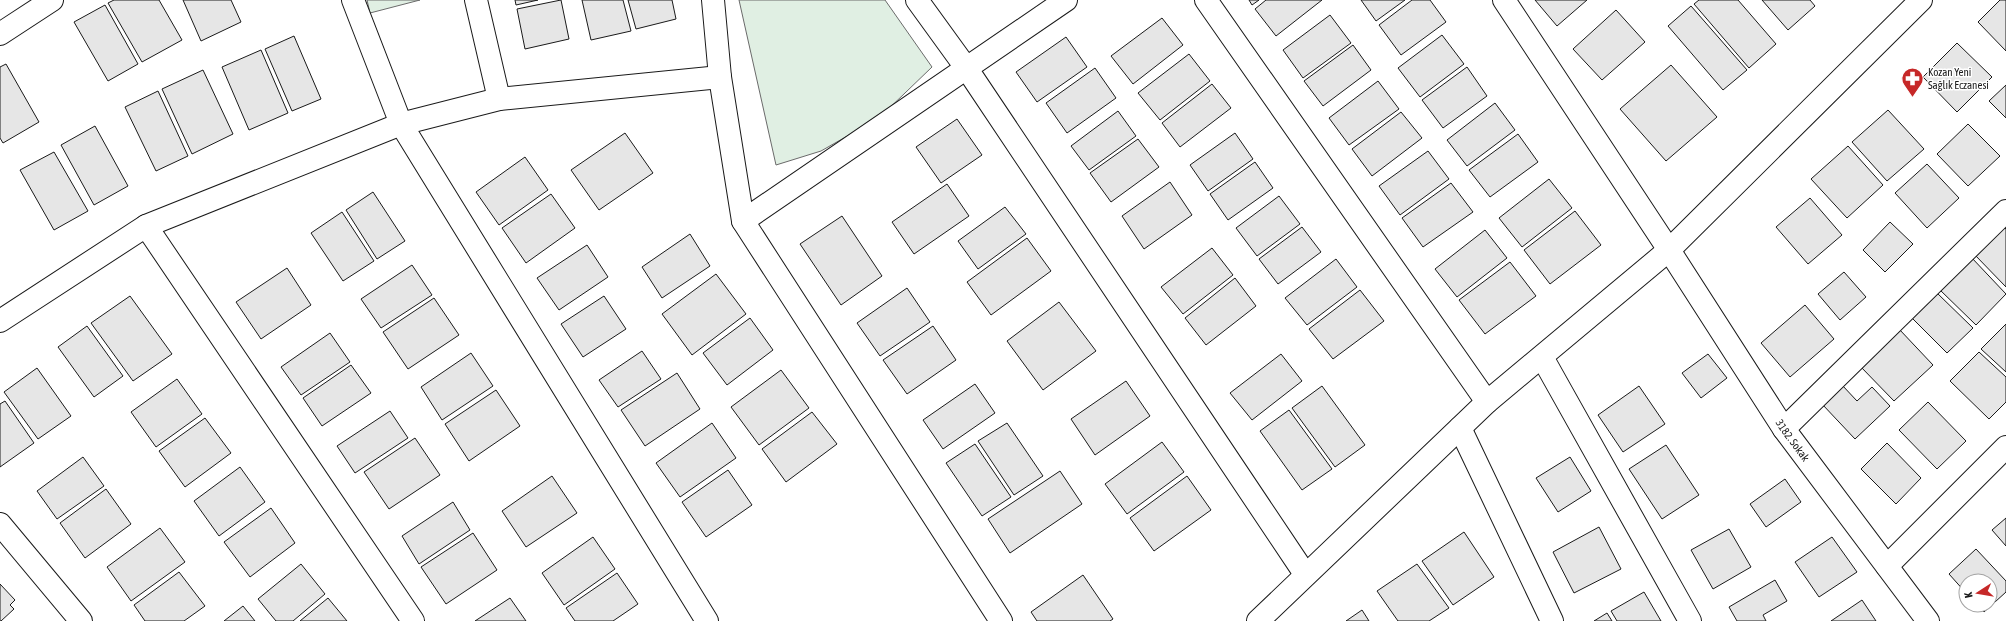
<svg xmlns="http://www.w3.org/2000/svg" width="2006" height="621" viewBox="0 0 2006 621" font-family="'Asap Condensed',sans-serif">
  <rect width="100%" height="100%" fill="#fff"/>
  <g fill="#e0efe3" stroke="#6a6a6a">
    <path d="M367,0H420L370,13Z"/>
    <path d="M739,0H885L932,67L879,118L821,151L776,165Z"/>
  </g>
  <g fill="#e6e6e6" stroke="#1a1a1a">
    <path d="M114,0H159L182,40L142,62L108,3Z"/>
    <path d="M183,0H231L241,22L201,41Z"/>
    <path d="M515,0H538L516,5Z"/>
    <path d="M561,0L569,39L525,49L517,9Z"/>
    <path d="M582,0H623L631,31L591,40Z"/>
    <path d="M628,0H672L676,19L636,29Z"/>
    <path d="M1249,0H1259L1252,5Z"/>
    <path d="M1266,0H1322L1276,36L1255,9Z"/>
    <path d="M1361,0H1405L1376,21Z"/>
    <path d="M1412,0H1430L1446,22L1401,55L1379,25Z"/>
    <path d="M1535,0H1587L1557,26Z"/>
    <path d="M1699,0H1738L1776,44L1749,68L1694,4Z"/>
    <path d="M1762,0H1810L1815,6L1788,30Z"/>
    <path d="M2000,0H2006V51L1978,22Z"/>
    <path d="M105,5L138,64L108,81L74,22Z"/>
    <path d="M1691,6L1747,70L1723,90L1668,26Z"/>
    <path d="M1616,10L1645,42L1602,80L1573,49Z"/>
    <path d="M1330,15L1351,43L1303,78L1283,50Z"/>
    <path d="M1162,18L1183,45L1133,84L1111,56Z"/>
    <path d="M1442,35L1464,64L1420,97L1398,68Z"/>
    <path d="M294,36L321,99L292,111L265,49Z"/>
    <path d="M1066,37L1087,67L1037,102L1016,72Z"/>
    <path d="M1957,43L1992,77L1957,112L1923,77Z"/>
    <path d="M1353,45L1371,70L1323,106L1304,81Z"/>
    <path d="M261,50L288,113L249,130L222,67Z"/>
    <path d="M1189,54L1210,81L1160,120L1138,93Z"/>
    <path d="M6,64L39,122L3,143L0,138V67Z"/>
    <path d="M1671,65L1717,117L1666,161L1620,109Z"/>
    <path d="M1467,67L1487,96L1443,128L1422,100Z"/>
    <path d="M1095,68L1116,98L1067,133L1046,103Z"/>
    <path d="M203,70L233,134L192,154L162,89Z"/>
    <path d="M1378,81L1399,109L1349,145L1329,118Z"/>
    <path d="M1212,84L1231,108L1180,147L1162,123Z"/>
    <path d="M2006,85V118L1989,101Z"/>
    <path d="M158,91L188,156L156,171L125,107Z"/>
    <path d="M1495,103L1515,130L1467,166L1447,140Z"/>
    <path d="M1888,110L1924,149L1887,181L1852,142Z"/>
    <path d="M1118,111L1136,136L1089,170L1071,146Z"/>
    <path d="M1401,112L1422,138L1372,176L1352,149Z"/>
    <path d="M957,119L982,155L941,183L916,147Z"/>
    <path d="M1968,124L2000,156L1968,186L1937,154Z"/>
    <path d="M95,126L128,186L94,205L61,145Z"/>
    <path d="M625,133L653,173L599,210L571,170Z"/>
    <path d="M1235,133L1253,159L1208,191L1190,165Z"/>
    <path d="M1518,134L1538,162L1490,197L1469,170Z"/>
    <path d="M1138,139L1159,167L1111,202L1090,173Z"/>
    <path d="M1848,146L1883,185L1847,218L1811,179Z"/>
    <path d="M1428,151L1449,179L1400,215L1379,186Z"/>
    <path d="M54,152L88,211L54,230L20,170Z"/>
    <path d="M525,157L548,190L499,225L476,192Z"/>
    <path d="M1255,162L1273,188L1228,220L1210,194Z"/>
    <path d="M1927,164L1959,198L1927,228L1895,193Z"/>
    <path d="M1549,179L1572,208L1522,247L1499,218Z"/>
    <path d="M1170,182L1192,215L1144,249L1122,216Z"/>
    <path d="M1451,183L1473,212L1423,247L1402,218Z"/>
    <path d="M947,184L969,216L914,254L892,222Z"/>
    <path d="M373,192L405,241L377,259L346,210Z"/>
    <path d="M551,194L575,228L526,263L502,228Z"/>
    <path d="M1279,196L1300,224L1257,256L1236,228Z"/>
    <path d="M1810,198L1842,235L1808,264L1776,227Z"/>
    <path d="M1005,207L1026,234L978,269L958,241Z"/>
    <path d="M1575,211L1601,245L1550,284L1524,250Z"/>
    <path d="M342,212L374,261L343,281L311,233Z"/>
    <path d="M842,216L882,276L841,305L800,244Z"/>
    <path d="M1890,222L1913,244L1885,272L1863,250Z"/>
    <path d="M2003,226L2006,229V287L1974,254Z"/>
    <path d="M1302,227L1321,252L1278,284L1259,259Z"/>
    <path d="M1485,230L1507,258L1457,297L1435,269Z"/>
    <path d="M690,234L710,266L662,298L642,267Z"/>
    <path d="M1027,238L1051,271L991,315L967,282Z"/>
    <path d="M587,245L608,277L559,310L537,278Z"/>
    <path d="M1212,248L1233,275L1183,314L1161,287Z"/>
    <path d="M1971,257L2006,294L1976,325L1939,289Z"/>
    <path d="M1336,259L1357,287L1307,325L1285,298Z"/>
    <path d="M1510,262L1536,296L1485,334L1459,300Z"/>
    <path d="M412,265L432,295L381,328L361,299Z"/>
    <path d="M287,268L311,305L261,339L236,302Z"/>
    <path d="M1844,272L1866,297L1840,320L1818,294Z"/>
    <path d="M716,274L746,314L692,355L662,314Z"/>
    <path d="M1235,278L1256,306L1206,345L1185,318Z"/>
    <path d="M907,288L930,322L880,356L857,323Z"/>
    <path d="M1360,290L1384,321L1333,359L1309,329Z"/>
    <path d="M1936,292L1973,328L1947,353L1911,317Z"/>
    <path d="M130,296L172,354L133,381L91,323Z"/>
    <path d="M604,296L626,329L583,357L561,324Z"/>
    <path d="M434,298L459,335L408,369L383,332Z"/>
    <path d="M1059,302L1096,351L1043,390L1007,341Z"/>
    <path d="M1805,305L1834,339L1790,377L1761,343Z"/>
    <path d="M750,318L773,350L727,385L703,353Z"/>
    <path d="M2006,324V372L1981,349Z"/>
    <path d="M87,326L123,376L94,397L58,347Z"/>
    <path d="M933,326L956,360L907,394L883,360Z"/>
    <path d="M1899,329L1933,365L1894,401L1860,366Z"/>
    <path d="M330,333L350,362L301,395L281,367Z"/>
    <path d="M642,351L661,379L618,407L599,380Z"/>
    <path d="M1979,352L2006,377V402L1989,419L1950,381Z"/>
    <path d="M471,353L493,386L442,420L421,387Z"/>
    <path d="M1281,354L1302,381L1252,420L1230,393Z"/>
    <path d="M1708,354L1727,378L1701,398L1682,373Z"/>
    <path d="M351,365L371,393L322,426L303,398Z"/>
    <path d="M37,368L71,416L38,439L4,392Z"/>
    <path d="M781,370L809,408L759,445L731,407Z"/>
    <path d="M677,373L700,409L645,446L621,410Z"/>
    <path d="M177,379L202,414L156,447L131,412Z"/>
    <path d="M1126,381L1150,416L1095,455L1071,419Z"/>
    <path d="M975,384L995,413L943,449L923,420Z"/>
    <path d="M1842,385L1857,401L1872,387L1890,406L1855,439L1822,404Z"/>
    <path d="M1322,386L1365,445L1335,467L1292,408Z"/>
    <path d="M1639,386L1665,424L1623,452L1598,415Z"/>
    <path d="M496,390L520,426L469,461L445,424Z"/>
    <path d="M5,401L34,443L0,467V404Z"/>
    <path d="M1928,402L1966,441L1937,469L1899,430Z"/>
    <path d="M1289,410L1332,469L1302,490L1260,431Z"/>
    <path d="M390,411L408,438L355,473L337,446Z"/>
    <path d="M812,412L837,444L786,482L762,449Z"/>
    <path d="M205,418L231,453L185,487L159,451Z"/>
    <path d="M712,423L736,458L680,497L656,463Z"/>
    <path d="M1007,423L1043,476L1014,495L978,441Z"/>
    <path d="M415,438L440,475L389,509L364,472Z"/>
    <path d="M1162,442L1184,472L1127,514L1105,484Z"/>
    <path d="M1887,443L1921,478L1896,504L1861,469Z"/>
    <path d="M975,444L1011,497L982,516L946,463Z"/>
    <path d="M1666,445L1699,495L1662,519L1629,469Z"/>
    <path d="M83,457L104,486L57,519L37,491Z"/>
    <path d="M1570,457L1591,491L1558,512L1536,478Z"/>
    <path d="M240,467L265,502L219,536L194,501Z"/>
    <path d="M728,470L752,505L706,537L682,502Z"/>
    <path d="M1060,471L1082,504L1010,553L988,519Z"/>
    <path d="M552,476L577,513L526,547L502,511Z"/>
    <path d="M1187,476L1211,510L1154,551L1130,518Z"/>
    <path d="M1785,479L1801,502L1766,527L1750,504Z"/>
    <path d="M106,489L131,524L85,558L60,523Z"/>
    <path d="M453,502L470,530L419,564L402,536Z"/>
    <path d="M271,508L295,543L250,577L224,542Z"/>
    <path d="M2006,518V546L1992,530Z"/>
    <path d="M1599,527L1621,569L1574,593L1553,552Z"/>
    <path d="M160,528L185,562L131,601L107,567Z"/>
    <path d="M1729,529L1751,567L1713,589L1691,550Z"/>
    <path d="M1464,532L1494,577L1453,605L1422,561Z"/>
    <path d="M473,533L497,570L446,604L421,567Z"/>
    <path d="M593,537L615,569L564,605L542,573Z"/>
    <path d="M1832,537L1857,572L1819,597L1795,562Z"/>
    <path d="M1976,549L2006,581V592L1984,612L1978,605H1990V581H1966V593L1949,574Z"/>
    <path d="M301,564L325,594L293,621H276L258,599Z"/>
    <path d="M1417,564L1449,608L1429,621H1398L1377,591Z"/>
    <path d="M179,572L205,606L184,621H145L134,605Z"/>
    <path d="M617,573L638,604L613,621H575L566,608Z"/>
    <path d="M1083,575L1113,619L1110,621H1037L1031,612Z"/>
    <path d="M1775,580L1787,601L1763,615L1766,621H1737L1729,607Z"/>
    <path d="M0,584L15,600L10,605L14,609L1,621H0Z"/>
    <path d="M1644,592L1661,621H1617L1611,611Z"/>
    <path d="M328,598L347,621H300Z"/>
    <path d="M510,598L526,621H475Z"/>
    <path d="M1862,600L1876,621H1831Z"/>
    <path d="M243,606L255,621H224Z"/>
    <path d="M1362,610L1369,621H1346Z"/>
    <path d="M1607,613L1612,621H1594Z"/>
  </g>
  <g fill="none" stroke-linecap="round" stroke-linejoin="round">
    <defs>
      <g id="street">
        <path d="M353,0L401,124L707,621"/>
        <path d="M476,0L499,99"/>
        <path d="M713,0L720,77L743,221L1001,621"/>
        <path d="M917,0L967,69L1305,574"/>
        <path d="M1206,0L1487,402"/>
        <path d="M1504,0L1669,250"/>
        <path d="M0,34L52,0"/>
        <path d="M743,221L1066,0"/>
        <path d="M146,226L413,621"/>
        <path d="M0,321L146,226L401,124L499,99L720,77"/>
        <path d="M1542,357L1690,621"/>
        <path d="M1460,428L1552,621"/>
        <path d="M1784,429L2006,211"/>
        <path d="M0,524L81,621"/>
        <path d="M1887,566L2006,447"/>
      </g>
      <g id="secondary">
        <path id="s1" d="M1669,250L1784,429L1928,621"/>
        <path d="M1258,621L1487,402L1669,250L1921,0"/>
      </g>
    </defs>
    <use href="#street" stroke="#1a1a1a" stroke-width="24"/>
    <use href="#secondary" stroke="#1a1a1a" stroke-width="24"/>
    <use href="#street" stroke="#fff" stroke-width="22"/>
    <use href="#secondary" stroke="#fff" stroke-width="22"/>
  </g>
  <defs>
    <symbol id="pharmacy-pin" viewBox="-11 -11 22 30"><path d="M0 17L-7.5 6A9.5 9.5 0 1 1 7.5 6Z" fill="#c62828" stroke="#fff"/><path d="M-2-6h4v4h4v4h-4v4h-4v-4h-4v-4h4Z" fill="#fff"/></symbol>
  </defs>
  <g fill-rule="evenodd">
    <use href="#pharmacy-pin" x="1900" y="66" width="25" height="34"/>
  </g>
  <g text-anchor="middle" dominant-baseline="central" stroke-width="3" stroke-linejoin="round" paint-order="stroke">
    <g font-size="11" fill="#1a1a1a" stroke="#fff" text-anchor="start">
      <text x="1928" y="72">Kozan Yeni<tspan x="1928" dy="13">Sağlık Eczanesi</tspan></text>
    </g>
    <g font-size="11" fill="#1a1a1a" stroke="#fff">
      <text stroke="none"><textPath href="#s1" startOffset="227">3182. Sokak</textPath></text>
    </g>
  </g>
  <g transform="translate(1978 593) rotate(258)"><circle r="19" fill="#ffffff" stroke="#a3a3a3"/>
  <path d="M0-3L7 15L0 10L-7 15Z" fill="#c62828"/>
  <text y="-6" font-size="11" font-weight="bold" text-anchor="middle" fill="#1a1a1a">K</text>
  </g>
</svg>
